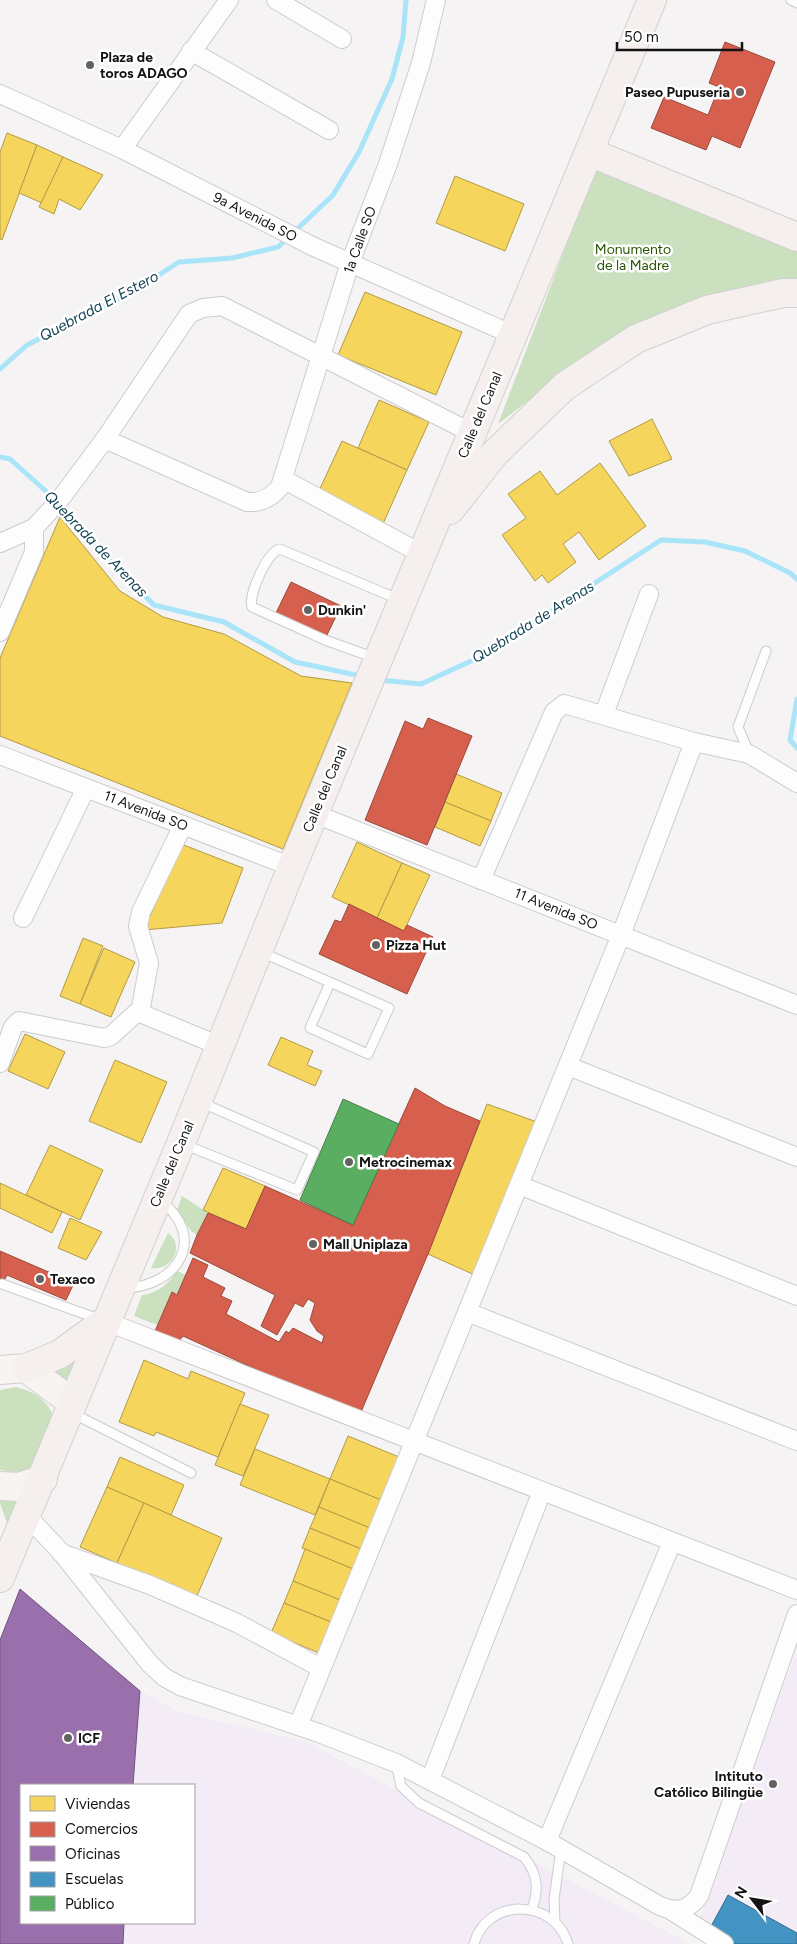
<svg xmlns="http://www.w3.org/2000/svg" width="797" height="1944" viewBox="0 0 797 1944" font-family="Figtree,sans-serif">
  <rect width="100%" height="100%" fill="#f5f3f4"/>
  <g fill="#f3ebf6">
    <path d="M797,1649V1944H735L709,1930L699,1919Z"/>
    <path d="M140,1691L179,1712L304,1741L690,1944H123L124,1923H194V1785H133Z"/>
  </g>
  <g fill="#cae0be">
    <path d="M595,170L797,251V283L554,381L498,424Z"/>
    <path d="M182,1196L208,1213L197,1235L191,1231L177,1210Z"/>
    <path d="M168,1233C185,1245 173,1271 151,1268Z"/>
    <path d="M177,1271L186,1275L177,1295L172,1293L157,1325L134,1316L142,1295C158,1293 168,1284 177,1271Z"/>
    <path d="M88,1349L74,1385L46,1370Z"/>
    <path d="M16,1387C37,1392 48,1401 56,1422L32,1469L18,1473L0,1470V1390Z"/>
    <path d="M0,1495L27,1500L12,1538L0,1503Z"/>
  </g>
  <g fill="#f6d55c" stroke="#b29b46">
    <path d="M7,133L37,145L2,240L0,239V152Z"/>
    <path d="M37,145L63,157L42,203L19,193Z"/>
    <path d="M63,157L103,175L80,210L59,199L54,214L39,207Z"/>
    <path d="M455,176L524,204L505,251L436,223Z"/>
    <path d="M365,292L462,332L436,395L338,355Z"/>
    <path d="M379,400L429,422L407,470L358,448Z"/>
    <path d="M652,419L672,459L629,476L609,441Z"/>
    <path d="M342,441L407,470L382,526L317,495Z"/>
    <path d="M600,463L646,526L599,560L579,532L563,544L576,562L548,583L542,575L535,581L502,535L526,518L508,494L540,471L557,495Z"/>
    <path d="M60,517L120,591L163,617L224,634L301,676L352,683L283,849L0,736V658Z"/>
    <path d="M456,774L502,793L491,821L445,802Z"/>
    <path d="M445,802L491,821L480,846L435,827Z"/>
    <path d="M357,842L402,863L377,918L332,897Z"/>
    <path d="M181,844L243,868L222,923L144,930Z"/>
    <path d="M402,863L430,875L404,931L377,918Z"/>
    <path d="M83,938L103,946L80,1004L60,996Z"/>
    <path d="M104,948L135,962L111,1017L80,1004Z"/>
    <path d="M25,1034L65,1052L48,1089L8,1071Z"/>
    <path d="M281,1037L313,1051L307,1065L322,1071L315,1086L268,1065Z"/>
    <path d="M115,1060L167,1082L141,1143L89,1121Z"/>
    <path d="M487,1104L537,1122L477,1276L428,1254Z"/>
    <path d="M50,1145L103,1170L80,1220L26,1195Z"/>
    <path d="M223,1168L265,1186L246,1229L203,1210Z"/>
    <path d="M0,1183L62,1212L52,1233L0,1208Z"/>
    <path d="M70,1218L102,1232L86,1260L58,1248Z"/>
    <path d="M144,1360L188,1379L191,1371L245,1393L218,1457L156,1432L154,1436L119,1422Z"/>
    <path d="M240,1404L269,1415L243,1476L215,1465Z"/>
    <path d="M348,1436L399,1457L381,1500L330,1479Z"/>
    <path d="M255,1449L330,1479L315,1515L240,1485Z"/>
    <path d="M120,1457L184,1485L171,1515L107,1487Z"/>
    <path d="M330,1479L381,1500L370,1528L319,1507Z"/>
    <path d="M107,1487L144,1503L117,1563L80,1547Z"/>
    <path d="M144,1503L222,1538L196,1598L117,1563Z"/>
    <path d="M319,1507L370,1528L361,1549L310,1528Z"/>
    <path d="M310,1528L361,1549L353,1569L302,1548Z"/>
    <path d="M305,1549L353,1569L340,1600L293,1581Z"/>
    <path d="M293,1581L340,1600L331,1622L284,1603Z"/>
    <path d="M284,1603L331,1622L319,1653L271,1633Z"/>
  </g>
  <g fill="#d6604d" stroke="#9c493c">
    <path d="M725,42L775,62L740,148L712,136L706,150L651,128L664,97L708,115L719,87L709,83Z"/>
    <path d="M291,582L341,606L326,637L276,613Z"/>
    <path d="M428,718L472,736L427,845L365,820L405,721L423,729Z"/>
    <path d="M349,904L404,931L407,925L433,937L407,994L319,954L335,920L341,922Z"/>
    <path d="M415,1088L445,1106L480,1121L428,1254L361,1412L264,1373L183,1336L179,1341L155,1331L172,1292L177,1295L193,1258L208,1265L203,1277L225,1288L221,1296L232,1301L226,1314L279,1342L286,1331L289,1333L293,1328L322,1343L324,1336L317,1331L310,1320L315,1303L308,1299L303,1307L295,1303L277,1335L261,1326L275,1295L190,1253L197,1235L208,1213L246,1229L265,1186L353,1225Z"/>
    <path d="M0,1251L74,1283L66,1300L7,1275L0,1289Z"/>
  </g>
  <path fill="#9970ab" stroke="#71547e" d="M20,1589L140,1691L133,1785H21V1923H124L123,1944H0V1640Z"/>
  <path fill="#4393c3" stroke="#356d8e" d="M728,1895L797,1933V1944H735L709,1930Z"/>
  <path fill="#5aae61" stroke="#45804a" d="M343,1099L399,1124L353,1225L300,1200Z"/>
  <g fill="none" stroke-linecap="round" stroke-linejoin="round">
    <g stroke="#a9e4f8" stroke-width="5">
      <path d="M294,232L333,195L359,152L392,79L403,37L406,0"/>
      <path d="M0,369L27,345L131,293L179,262L232,258L278,247L288,238"/>
      <path d="M0,457L10,459L58,502L112,563L154,605L224,622L295,662L361,676"/>
      <path d="M379,680L421,684L482,656L661,540L705,542L745,551L790,573L797,579"/>
      <path d="M797,699L790,740L797,748"/>
    </g>
    <defs>
      <g id="service">
        <path d="M791,0L797,3"/>
        <path d="M375,658L325,640L252,607C248,595 267,552 280,549L400,600"/>
        <path d="M749,753L738,727L766,651"/>
        <path d="M261,952L389,1008L368,1054L310,1028L330,983"/>
        <path d="M183,1144L297,1190L314,1152L200,1102"/>
        <path d="M2,1284L101,1320"/>
        <path d="M125,1288C179,1286 208,1237 160,1200"/>
        <path d="M72,1413L191,1473"/>
        <path d="M396,1763L401,1786L419,1803L524,1857C538,1874 539,1889 532,1909"/>
        <path d="M555,1922L554,1899L561,1849"/>
        <path d="M474,1944C486,1897 555,1898 568,1944"/>
      </g>
      <g id="minor">
        <path d="M276,0L342,39"/>
        <path d="M191,51L329,130"/>
        <path d="M0,94L122,149L312,246L513,335"/>
        <path d="M122,149L229,0"/>
        <path d="M105,439L247,502C261,503 271,498 280,487L350,263L388,164L421,63L436,0"/>
        <path d="M283,479L422,554"/>
        <path d="M0,543L34,528L58,502L105,439L189,314L203,308L222,306L472,433"/>
        <path d="M0,632L34,552V528"/>
        <path d="M604,714L649,594"/>
        <path d="M0,755L292,867"/>
        <path d="M315,814L797,1005"/>
        <path d="M481,880L554,712L564,704L694,742L749,754L797,783"/>
        <path d="M23,918L86,788"/>
        <path d="M140,1013L149,963L138,926L141,912L183,825"/>
        <path d="M0,1063L13,1027L19,1021L104,1038L111,1036L136,1013H140L220,1046"/>
        <path d="M568,1066L797,1157"/>
        <path d="M519,1185L797,1296"/>
        <path d="M467,1312L797,1441"/>
        <path d="M105,1321L797,1590"/>
        <path d="M27,1516L61,1552L150,1664L164,1677L180,1686L319,1733L396,1763L547,1841L660,1906C676,1913 689,1910 699,1896L797,1614"/>
        <path d="M61,1553L150,1585L237,1623L321,1668"/>
        <path d="M298,1726L621,935L694,742"/>
        <path d="M430,1780L542,1491"/>
        <path d="M547,1841L672,1542"/>
        <path d="M672,1911L724,1944"/>
      </g>
      <g id="primary">
        <path d="M0,1370L26,1368L73,1403"/>
        <path d="M0,1486L19,1487L43,1479"/>
      </g>
      <g id="trunk">
        <path d="M589,152L797,237"/>
        <path d="M450,510L495,453L565,386L636,339L707,310L783,293H797"/>
        <path d="M26,1368L60,1354L104,1322"/>
        <path d="M0,1578L181,1143L292,867L652,0"/>
      </g>
    </defs>
    <use href="#service" stroke="#cdcccd" stroke-width="11"/>
    <use href="#minor" stroke="#cdcccd" stroke-width="20"/>
    <use href="#primary" stroke="#d1d0d1" stroke-width="30"/>
    <use href="#trunk" stroke="#d1d0d1" stroke-width="30"/>
    <use href="#service" stroke="#fefdfd" stroke-width="9"/>
    <use href="#minor" stroke="#fefdfd" stroke-width="18"/>
    <use href="#primary" stroke="#f8f4f2" stroke-width="28"/>
    <use href="#trunk" stroke="#f5f0ee" stroke-width="28"/>
  </g>
  <g fill="#636162" stroke="#fff" stroke-width="2">
    <circle cx="90" cy="65" r="5"/>
    <circle cx="740" cy="92" r="5"/>
    <circle cx="308" cy="610" r="5"/>
    <circle cx="376" cy="945" r="5"/>
    <circle cx="349" cy="1162" r="5"/>
    <circle cx="313" cy="1244" r="5"/>
    <circle cx="40" cy="1279" r="5"/>
    <circle cx="68" cy="1738" r="5"/>
    <circle cx="773" cy="1784" r="5"/>
  </g>
  <g text-anchor="middle" dominant-baseline="central" stroke-width="5" stroke-linejoin="round" paint-order="stroke">
    <g font-size="14" font-weight="bold" fill="#141314" stroke="#fff" text-anchor="start">
      <text x="100" y="57">Plaza de<tspan x="100" dy="16">toros ADAGO</tspan></text>
      <text x="730" y="92" text-anchor="end">Paseo Pupuseria</text>
      <text x="318" y="610">Dunkin'</text>
      <text x="386" y="945">Pizza Hut</text>
      <text x="359" y="1162">Metrocinemax</text>
      <text x="323" y="1244">Mall Uniplaza</text>
      <text x="50" y="1279">Texaco</text>
      <text x="78" y="1738">ICF</text>
      <text x="763" y="1776" text-anchor="end">Intituto<tspan x="763" dy="16">Católico Bilingüe</tspan></text>
    </g>
    <g font-size="14" fill="#141314" stroke="#fff">
      <text transform="translate(255 217) rotate(27)">9a Avenida SO</text>
      <text transform="translate(360 240) rotate(-70)">1a Calle SO</text>
      <text transform="translate(480 415) rotate(-67)">Calle del Canal</text>
      <text transform="translate(325 789) rotate(-67)">Calle del Canal</text>
      <text transform="translate(146 811) rotate(21)">11 Avenida SO</text>
      <text transform="translate(556 909) rotate(22)">11 Avenida SO</text>
      <text transform="translate(172 1164) rotate(-67)">Calle del Canal</text>
    </g>
    <g font-size="14" fill="#285402" stroke="#fff">
      <text x="633" y="249">Monumento<tspan x="633" dy="16">de la Madre</tspan></text>
    </g>
    <g font-size="15" font-style="italic" fill="#134554" stroke="#fff">
      <text transform="translate(99 306) rotate(-28)">Quebrada El Estero</text>
      <text transform="translate(96 544) rotate(46)">Quebrada de Arenas</text>
      <text transform="translate(533 622) rotate(-32)">Quebrada de Arenas</text>
    </g>
  </g>
  <rect x="20" y="1784" width="175" height="140" fill="#ffffff" stroke="#a1a1a1"/>
  <rect x="30" y="1796" width="25" height="15" fill="#f6d55c" stroke="#a1a1a1"/>
  <text x="65" y="1809" font-size="15" fill="#141314">Viviendas</text>
  <rect x="30" y="1822" width="25" height="15" fill="#d6604d" stroke="#a1a1a1"/>
  <text x="65" y="1834" font-size="15" fill="#141314">Comercios</text>
  <rect x="30" y="1846" width="25" height="15" fill="#9970ab" stroke="#a1a1a1"/>
  <text x="65" y="1859" font-size="15" fill="#141314">Oficinas</text>
  <rect x="30" y="1872" width="25" height="15" fill="#4393c3" stroke="#a1a1a1"/>
  <text x="65" y="1884" font-size="15" fill="#141314">Escuelas</text>
  <rect x="30" y="1896" width="25" height="15" fill="#5aae61" stroke="#a1a1a1"/>
  <text x="65" y="1909" font-size="15" fill="#141314">Público</text>
  <g transform="translate(752 1899) rotate(301)" stroke="#ffffff" stroke-width="4" paint-order="stroke">
  <path d="M0-4L9 19L0 12L-9 19Z" fill="#141314"/>
  <text y="-8" font-size="14" font-weight="bold" text-anchor="middle" fill="#141314">N</text>
  </g>
  <path d="M617 42v8h125v-8" fill="none" stroke="#141314" stroke-width="2.5"/>
  <text x="624" y="42" font-size="15" fill="#141314" stroke="#ffffff" stroke-width="4" paint-order="stroke">50 m</text>
</svg>
